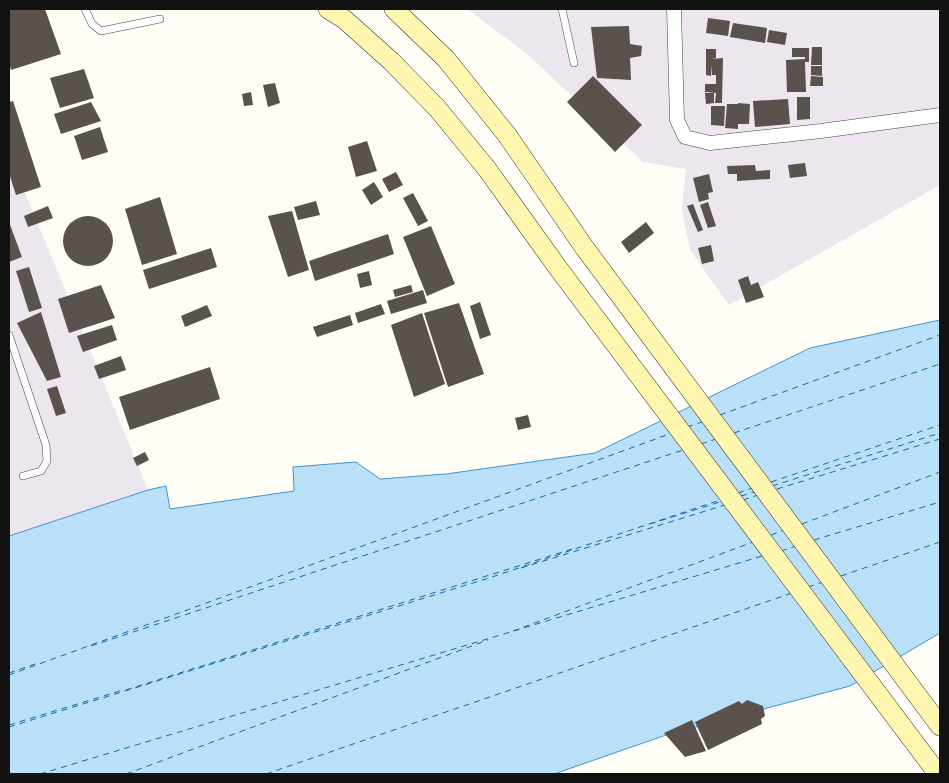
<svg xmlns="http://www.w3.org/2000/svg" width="949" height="783" viewBox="0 0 949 783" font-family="Lora,serif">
  <rect width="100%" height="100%" fill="#fffdf5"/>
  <g fill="#eee6ef">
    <path d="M467,9H940V185L729,305L690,250L682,209L686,169L643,162L526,53Z"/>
    <path d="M9,154L148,490L9,536Z"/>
  </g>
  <path fill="#b9e0f7" stroke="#3f96cf" d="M940,320V633L850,686L666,735L554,774H9V536L148,490L166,486L170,509L294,491L293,467L356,462L380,479L446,474L595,453L810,348Z"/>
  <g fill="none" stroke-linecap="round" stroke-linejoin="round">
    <g stroke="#1768a6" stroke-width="1" stroke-dasharray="6 5" stroke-linecap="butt">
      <path d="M720,415L940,335"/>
      <path d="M687,427L702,422"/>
      <path d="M734,433L940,364"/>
      <path d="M701,444L716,439"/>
      <path d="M771,482L940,425"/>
      <path d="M772,486L940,433"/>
      <path d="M777,489L940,439"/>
      <path d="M738,493L753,488"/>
      <path d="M741,496L754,492"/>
      <path d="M743,500L758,495"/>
      <path d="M650,524L723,501"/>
      <path d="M802,524L940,472"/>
      <path d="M771,535L784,530"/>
      <path d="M814,540L940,502"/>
      <path d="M781,551L796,546"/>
      <path d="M521,568L725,505"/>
      <path d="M841,576L940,542"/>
      <path d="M808,587L823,582"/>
      <path d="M513,631L753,542"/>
      <path d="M91,646L683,450"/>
      <path d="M9,673L38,663"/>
      <path d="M9,675L672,433"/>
      <path d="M126,690L572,549"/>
      <path d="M9,725L123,690"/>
      <path d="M9,727L489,578L720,500"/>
      <path d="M40,774L762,556"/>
      <path d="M126,774L488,640"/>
      <path d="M266,774L792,593"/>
    </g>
  </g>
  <g fill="#5a524d">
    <path d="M9,9H45L61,54L11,70L9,63Z"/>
    <path d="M708,18L730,21L728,36L706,33Z"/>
    <path d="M733,23L767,28L765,43L730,37Z"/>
    <path d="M629,26L630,44L642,46L641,56L630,58L631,80L597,78L591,27Z"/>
    <path d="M769,30L787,33L785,45L767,42Z"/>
    <path d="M812,47H822V65H811Z"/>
    <path d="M792,48H809V62H805L806,92H787L786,60L805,59V57H792Z"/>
    <path d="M706,49H716V58L712,59L723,58L722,103H715L716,93L705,92V84H716V75H712V65L711,76L706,75Z"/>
    <path d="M811,66H822V76L811,75Z"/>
    <path d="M84,69L94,98L60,108L50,78Z"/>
    <path d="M593,76L642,125L615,152L567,102Z"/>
    <path d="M811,76L823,77V86H810Z"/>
    <path d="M275,83L280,103L268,107L263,85Z"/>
    <path d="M251,92L253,105L244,106L242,94Z"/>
    <path d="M705,93H714V103L706,104Z"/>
    <path d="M797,97H810V119L797,120Z"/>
    <path d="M788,99L790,124L755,127L753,101Z"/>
    <path d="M13,101L41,187L16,195L9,173V102Z"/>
    <path d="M91,102L101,121L61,134L54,114Z"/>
    <path d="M738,103L750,104L749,124H738V129L725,128L727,104H738Z"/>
    <path d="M711,106H725L724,126L711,125Z"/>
    <path d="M100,127L108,152L82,160L74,136Z"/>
    <path d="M367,141L377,171L356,177L348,147Z"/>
    <path d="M805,163L807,176L790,178L788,165Z"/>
    <path d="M755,165L756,171L770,170V179L737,181V174H728L727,166Z"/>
    <path d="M396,172L403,185L389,192L382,179Z"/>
    <path d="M709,174L713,192L708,193L709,199L699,202L693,178Z"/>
    <path d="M374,182L383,197L371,205L362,190Z"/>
    <path d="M413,193L428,221L418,226L403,198Z"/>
    <path d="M160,197L177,254L142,265L125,209Z"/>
    <path d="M316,201L320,215L298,220L294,207Z"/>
    <path d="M708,202L716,226L708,228L700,205Z"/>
    <path d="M693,204L703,230L698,232L687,206Z"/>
    <path d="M48,206L53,218L28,227L24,216Z"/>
    <path d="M292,211L309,270L288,277L268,216Z"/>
    <circle cx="88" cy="241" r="25"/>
    <path d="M9,222L22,257L9,262Z"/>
    <path d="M646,222L654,233L629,253L621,242Z"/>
    <path d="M431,226L455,284L427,296L403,237Z"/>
    <path d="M388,234L394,254L315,281L309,261Z"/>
    <path d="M711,245L714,261L702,264L698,248Z"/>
    <path d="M211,248L217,267L149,289L143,270Z"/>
    <path d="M29,267L42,308L29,312L16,271Z"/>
    <path d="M369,271L372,285L360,288L357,274Z"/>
    <path d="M748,276L751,285L758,282L764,297L746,303L738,280Z"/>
    <path d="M101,285L115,318L69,333L58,299Z"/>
    <path d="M411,285L413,292L395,297L393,290Z"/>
    <path d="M423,290L427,303L391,314L387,301Z"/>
    <path d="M480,302L491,335L480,339L470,306Z"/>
    <path d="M459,303L484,374L448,387L424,313Z"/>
    <path d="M381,304L385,314L358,323L355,313Z"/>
    <path d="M207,305L212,316L185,327L181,316Z"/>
    <path d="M41,312L61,377L47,381L17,323Z"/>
    <path d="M422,313L445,384L414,397L391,325Z"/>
    <path d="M350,315L353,325L317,337L313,327Z"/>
    <path d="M112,325L117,340L83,352L77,336Z"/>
    <path d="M121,356L126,370L99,379L94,366Z"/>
    <path d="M210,367L220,399L130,430L119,397Z"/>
    <path d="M57,386L66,413L56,416L47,389Z"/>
    <path d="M528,415L531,427L518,430L515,418Z"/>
    <path d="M145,452L149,460L137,466L133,458Z"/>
    <path d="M747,700L763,706L765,716L761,719L762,724L708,750L695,722L739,701L742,704Z"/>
    <path d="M692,720L706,751L685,757L664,733Z"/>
  </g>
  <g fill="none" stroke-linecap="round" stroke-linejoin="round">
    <defs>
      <g id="service">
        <path d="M85,9L92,24L101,31L160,19"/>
        <path d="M562,9L574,63"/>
        <path d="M9,335L46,445L47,461L41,471L23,476"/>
      </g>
      <path id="minor" d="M674,9L677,120L685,137L710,143L821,131L940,115"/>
      <g id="secondary">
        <path d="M328,9L344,19L391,61L437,108L487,169L558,268L938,774"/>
        <path d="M394,9L446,59L507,135L584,247L940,726"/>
      </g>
    </defs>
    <use href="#service" stroke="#444" stroke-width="8"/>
    <use href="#minor" stroke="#444" stroke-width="15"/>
    <use href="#secondary" stroke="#333" stroke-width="20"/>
    <use href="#service" stroke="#fff" stroke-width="7"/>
    <use href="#minor" stroke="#fff" stroke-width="14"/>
    <use href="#secondary" stroke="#fff6b0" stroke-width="19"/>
  </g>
  <rect width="949" height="783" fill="none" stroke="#111111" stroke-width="20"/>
</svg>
